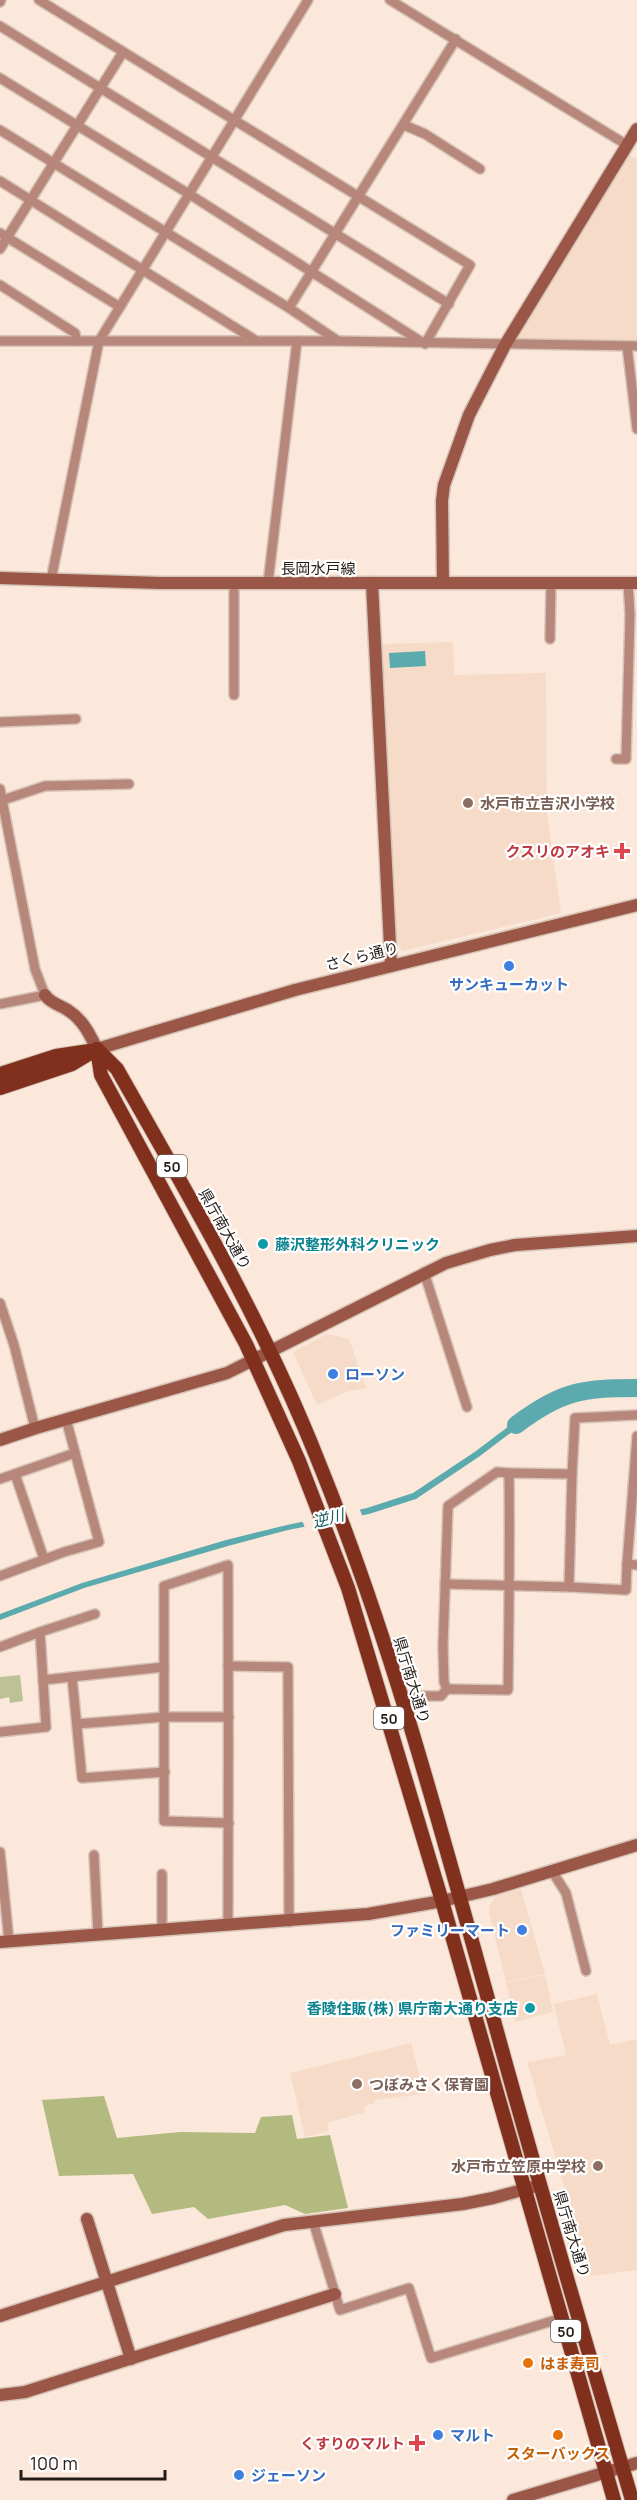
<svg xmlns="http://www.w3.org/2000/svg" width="637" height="2500" viewBox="0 0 637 2500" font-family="Manrope,'Noto Sans JP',sans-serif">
  <rect width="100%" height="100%" fill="#fce8da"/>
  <g fill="#f5dbc8">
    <path d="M629,155L637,159V343H517L515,339Z"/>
    <path d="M453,642L454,675L546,673L547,813L561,913L402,951L397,944L381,644Z"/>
    <path d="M327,1334L349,1339L366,1388L346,1392L317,1405L293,1352Z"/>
    <path d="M521,1889L545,1974L506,1982L489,1912L490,1905L496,1896Z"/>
    <path d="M545,1975L553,2012L515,2022L506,1983Z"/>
    <path d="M597,1994L610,2045L637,2039V2270L591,2276L527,2062L566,2055L554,2004Z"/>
    <path d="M411,2043L424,2094L374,2100L375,2103L364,2106L365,2112L327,2123L329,2131L305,2137L290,2073Z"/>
  </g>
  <path fill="#bcc296" d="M20,1675L23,1701L10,1703L9,1697L0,1699V1677Z"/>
  <path fill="#b2ba7f" d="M104,2096L117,2138L180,2132L255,2133L261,2117L292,2115L297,2139L330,2135L348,2208L305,2214L285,2205L208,2219L194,2207L152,2214L133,2174L59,2176L42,2100Z"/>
  <g fill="#5babae">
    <path d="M425,651L426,666L390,668L389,653Z"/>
    <path d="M534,1407L537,1413L480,1456L416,1499L369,1514L288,1530L228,1546L84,1588L0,1620V1614L82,1583L226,1540L287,1525L367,1508L413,1493L476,1451Z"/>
  </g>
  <path fill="#fce8da" d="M359,1507L363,1518L306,1530L301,1518Z"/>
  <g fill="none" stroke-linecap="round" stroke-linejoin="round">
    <path stroke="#5babae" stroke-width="18" d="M516,1425C561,1391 582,1388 637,1388"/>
    <defs>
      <g id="street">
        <path d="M390,0L627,145"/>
        <path d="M0,2L1,0"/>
        <path d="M0,26L449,304"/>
        <path d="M0,78L189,194L425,344L470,265L39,0"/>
        <path d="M404,125L425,134L480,169"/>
        <path d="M0,130L289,308L338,341"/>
        <path d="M0,181L255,340"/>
        <path d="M0,233L120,307"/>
        <path d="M0,249L123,52"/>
        <path d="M0,285L75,333L77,341"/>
        <path d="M289,308L456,39"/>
        <path d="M0,341H338L637,346"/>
        <path d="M627,346L637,429"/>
        <path d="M51,580L99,341L308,0"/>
        <path d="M268,583L297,341"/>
        <path d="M550,639L551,583"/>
        <path d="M234,695V583"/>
        <path d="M0,722L76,719"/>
        <path d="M616,759H626L630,614L628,583"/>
        <path d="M0,789L35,969L45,995L0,1004"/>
        <path d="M3,800L45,786L129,784"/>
        <path d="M424,1272L467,1407"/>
        <path d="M0,1303L14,1345L35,1428"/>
        <path d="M637,1436L627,1564L637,1565"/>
        <path d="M15,1474L44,1559"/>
        <path d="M572,1474L575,1418L637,1415"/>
        <path d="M0,1479L75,1453"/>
        <path d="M0,1576L64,1552L99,1542L66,1419"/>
        <path d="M569,1587L626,1590L627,1564"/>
        <path d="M40,1632L95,1614"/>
        <path d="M0,1647L40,1632L46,1727L0,1732"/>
        <path d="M228,1666L288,1667L289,1922"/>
        <path d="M72,1677L82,1778L165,1772"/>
        <path d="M43,1680L164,1667"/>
        <path d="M447,1689L444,1682L443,1646L448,1506L497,1472L509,1473"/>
        <path d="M400,1696H441L447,1689L508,1690C509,1617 510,1545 509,1473L572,1474L569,1587L445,1584"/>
        <path d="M77,1724L164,1717H229"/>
        <path d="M0,1852L9,1941"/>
        <path d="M94,1855L98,1935"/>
        <path d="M552,1871L566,1893L586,1971"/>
        <path d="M162,1874V1931"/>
        <path d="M228,1926C229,1806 228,1685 228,1565L164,1586V1821L229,1823"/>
        <path d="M313,2221L340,2310L409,2288L431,2358L562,2318"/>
      </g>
      <g id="secondary">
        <path d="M0,578L160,583H637"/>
        <path d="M372,583L391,966"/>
        <path d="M443,583L442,501L444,485L469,415L505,345L637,129"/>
        <path d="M45,995C51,1004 61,1005 69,1011C83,1020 90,1035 97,1049L295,990L637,905"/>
        <path d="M0,1440L36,1428L227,1373L446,1263L490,1250L515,1245L637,1236"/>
        <path d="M0,1942L368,1914L442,1901L493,1889L637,1845"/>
        <path d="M87,2219L131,2359"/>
        <path d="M0,2316L284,2225L463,2204L493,2198L540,2185"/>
        <path d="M0,2395L25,2392L335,2294"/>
        <path d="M513,2500L637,2463"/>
      </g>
      <g id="primary">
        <path d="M97,1049L117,1069C189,1196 263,1322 317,1458C392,1642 443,1837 496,2028C539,2186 586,2343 632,2500"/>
        <path d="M97,1049L101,1075L246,1344L299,1461L348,1588L442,1901L614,2500"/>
        <path d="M0,1074L56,1056L89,1051"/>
        <path d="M0,1088L72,1064L97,1049"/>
      </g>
    </defs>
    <use href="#street" stroke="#d5c3b7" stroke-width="12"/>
    <use href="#secondary" stroke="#d5c3b7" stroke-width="15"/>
    <use href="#primary" stroke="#d5c3b7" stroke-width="16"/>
    <use href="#street" stroke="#b8877b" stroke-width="9"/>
    <use href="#secondary" stroke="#9a5646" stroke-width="12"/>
    <use href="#primary" stroke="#82301e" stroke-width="14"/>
  </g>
  <g fill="#8d6e63" stroke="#fff" stroke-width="2">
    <circle cx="468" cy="803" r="6"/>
    <circle cx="357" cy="2084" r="6"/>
    <circle cx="598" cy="2166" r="6"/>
  </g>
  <g fill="#e0444e" stroke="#fff" stroke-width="2">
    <path d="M619 842h6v6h6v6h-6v6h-6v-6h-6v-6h6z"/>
    <path d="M414 2434h6v6h6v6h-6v6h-6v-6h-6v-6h6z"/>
  </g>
  <g fill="#3f7fe0" stroke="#fff" stroke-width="2">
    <circle cx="509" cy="966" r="6"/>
    <circle cx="333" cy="1374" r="6"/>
    <circle cx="522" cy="1930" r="6"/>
    <circle cx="438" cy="2435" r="6"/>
    <circle cx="239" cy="2475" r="6"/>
  </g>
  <g fill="#0f9aa8" stroke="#fff" stroke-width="2">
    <circle cx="263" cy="1244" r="6"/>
    <circle cx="530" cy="2008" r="6"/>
  </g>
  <g fill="#e8710a" stroke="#fff" stroke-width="2">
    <circle cx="528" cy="2363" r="6"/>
    <circle cx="558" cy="2435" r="6"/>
  </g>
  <g text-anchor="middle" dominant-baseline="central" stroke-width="4.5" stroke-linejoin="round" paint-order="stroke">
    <g fill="#fff" stroke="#65605d" stroke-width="1.5">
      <rect x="157" y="1155" width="30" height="22" rx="4.5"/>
      <rect x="374" y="1707" width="30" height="22" rx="4.5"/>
      <rect x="551" y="2320" width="30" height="22" rx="4.5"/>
    </g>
    <g font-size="14" font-weight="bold" fill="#231c17">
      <text x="172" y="1166">50</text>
      <text x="389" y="1718">50</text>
      <text x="566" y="2331">50</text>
    </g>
    <g font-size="15" fill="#231c17" stroke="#fff">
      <text x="318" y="568">長岡水戸線</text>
      <text transform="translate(362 956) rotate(-14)">さくら通り</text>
      <text transform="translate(225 1229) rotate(61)">県庁南大通り</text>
      <text transform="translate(412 1680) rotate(73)">県庁南大通り</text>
      <text transform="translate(572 2234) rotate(73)">県庁南大通り</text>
    </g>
    <g font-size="15" font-weight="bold" fill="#785e54" stroke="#fff" text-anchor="start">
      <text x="480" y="803">水戸市立吉沢小学校</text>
      <text x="369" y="2084">つぼみさく保育園</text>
      <text x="586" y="2166" text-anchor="end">水戸市立笠原中学校</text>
    </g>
    <g font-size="15" font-weight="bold" fill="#be3a42" stroke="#fff" text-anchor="end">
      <text x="610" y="851">クスリのアオキ</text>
      <text x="405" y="2443">くすりのマルト</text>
    </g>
    <g font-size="15" font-weight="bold" fill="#366cbe" stroke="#fff" text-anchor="start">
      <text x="509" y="984" text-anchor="middle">サンキューカット</text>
      <text x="345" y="1374">ローソン</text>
      <text x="510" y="1930" text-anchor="end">ファミリーマート</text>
      <text x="450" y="2435">マルト</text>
      <text x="251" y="2475">ジェーソン</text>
    </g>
    <g font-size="15" font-weight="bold" fill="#0d838f" stroke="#fff" text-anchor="start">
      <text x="275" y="1244">藤沢整形外科クリニック</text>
      <text x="518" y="2008" text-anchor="end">香陵住販(株) 県庁南大通り支店</text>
    </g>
    <g font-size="15" font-weight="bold" fill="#c56008" stroke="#fff" text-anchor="start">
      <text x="540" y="2363">はま寿司</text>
      <text x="558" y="2453" text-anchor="middle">スターバックス</text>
    </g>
    <g font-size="16" font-style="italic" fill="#1b5e60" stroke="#fff">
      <text transform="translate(328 1518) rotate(-14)">逆川</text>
    </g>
  </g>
  <path d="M21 2470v9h144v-9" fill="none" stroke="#231c17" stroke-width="3"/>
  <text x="30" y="2470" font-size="18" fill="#231c17" stroke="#ffffff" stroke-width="4.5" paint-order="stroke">100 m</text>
</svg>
